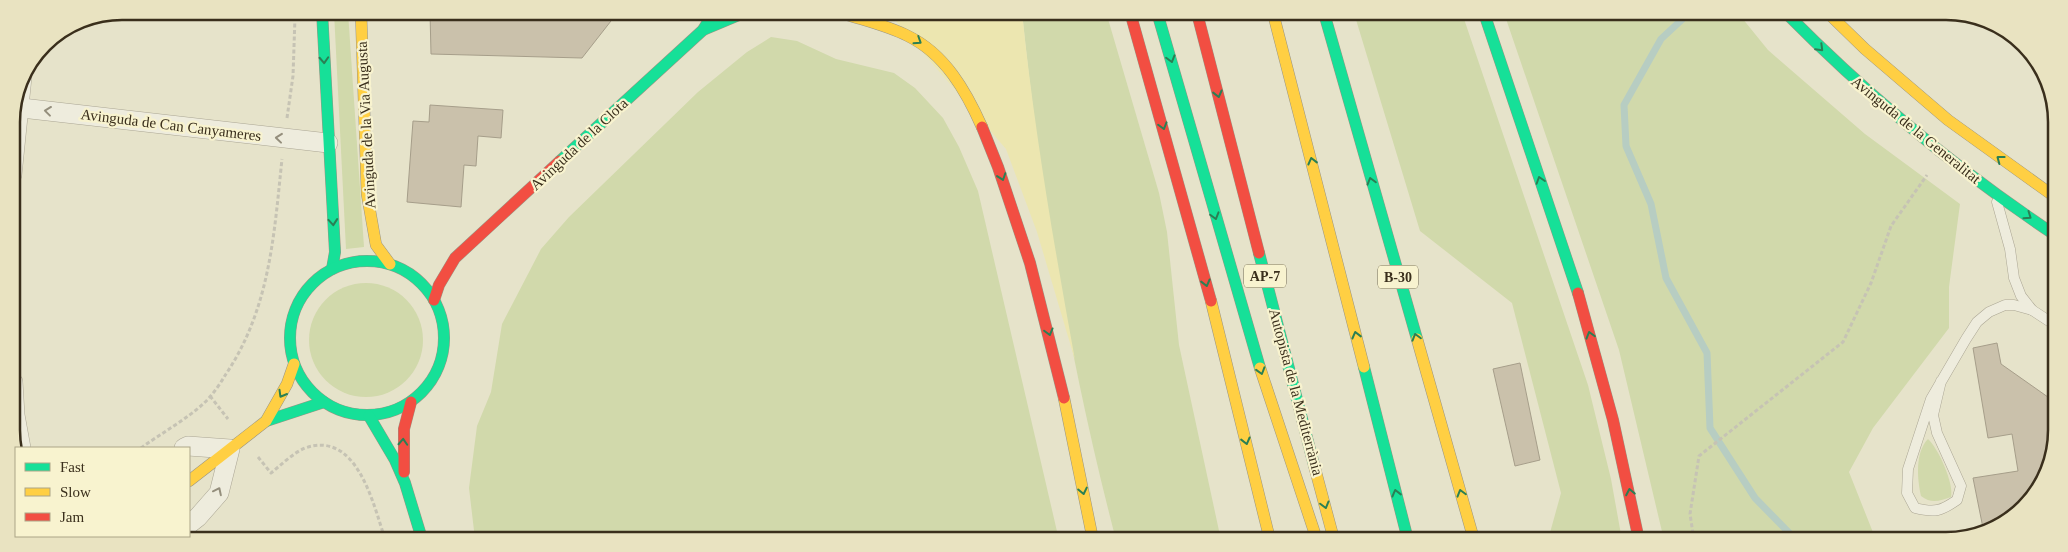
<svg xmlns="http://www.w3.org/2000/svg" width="2068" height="552" viewBox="0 0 2068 552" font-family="'Times New Roman',serif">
  <rect width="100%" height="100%" fill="#e6e3ca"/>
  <g fill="#d1d9ab">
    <path d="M334,12H348L364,247L346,249Z"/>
    <path d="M1022,12H1106L1159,193L1167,232L1179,345L1221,540H1116C1071,367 1040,190 1022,12Z"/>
    <path d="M1354,13H1462L1588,385L1611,479L1622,540H1548L1561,493L1512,303L1420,231Z"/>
    <path d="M1504,13H1738L1768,50L1865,134L1960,204L1949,287V328L1873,428L1849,472L1876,540H1664L1619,350Z"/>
    <path d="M771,37L797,41L836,59L894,73L915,88L943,118L959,147L978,191L1059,540L475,539L469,488L477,426L491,392L502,324L541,249L569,217L698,92L747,52Z"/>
    <circle cx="366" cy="340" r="57"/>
    <path d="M1928,439C1938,448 1954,483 1951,497C1940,501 1931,504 1921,496C1917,479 1915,452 1928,439Z"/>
  </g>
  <path fill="#ece6b0" d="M888,12H1022C1034,129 1054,245 1075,360L1037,232L1006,149Z"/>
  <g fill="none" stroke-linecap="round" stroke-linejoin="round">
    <path stroke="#b7cdc2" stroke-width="7" d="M1689,13L1661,39L1624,105L1626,146L1651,204L1666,278L1707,353L1710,428L1755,498L1796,540"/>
  </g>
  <g fill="#cac1ab" stroke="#a69e8a">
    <path d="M430,12H618L582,58L431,54Z"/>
    <path d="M430,105L503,110L501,138L478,136L476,166L464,165L461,207L407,202L413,121L429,122Z"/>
    <path d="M1997,343L2001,364L2055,402V452L2019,513L1983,528L1973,478L2018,471L2012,434L1988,438L1973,348Z"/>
    <path d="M1520,363L1540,460L1515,466L1493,369Z"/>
  </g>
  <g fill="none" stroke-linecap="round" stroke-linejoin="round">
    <defs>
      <g id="lane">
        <path d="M1997,202L2010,249L2014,278L2021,296L2032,310L2055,325"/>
        <path d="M1941,381L1933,415L1937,433L1961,486L1957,500C1941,511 1935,513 1915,508L1907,493L1908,469L1931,399L1966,339L1977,322L1989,312L2005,305H2014L2032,310"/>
      </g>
      <g id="street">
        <path d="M13,107L328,143"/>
        <path d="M12,175L22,77"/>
        <path d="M13,382L15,415L21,448"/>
        <path d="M184,448L188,446L230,449L219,493L198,517L189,524"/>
        <path d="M170,539L174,536"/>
      </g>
      <g id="fast">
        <path d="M322,11L335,252L332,269"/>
        <path d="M1157,12L1260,368"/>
        <path d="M1324,13L1417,339"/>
        <path d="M1484,13L1578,293"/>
        <path d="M1786,13C1870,98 1956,169 2055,235"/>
        <path d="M703,30L746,12"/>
        <path d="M560,161L703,30L714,12"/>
        <path d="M1259,253L1314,465"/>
        <circle cx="367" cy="338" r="77"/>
        <path d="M1364,367L1408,540"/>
        <path d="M369,416L395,460L405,483L422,539"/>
        <path d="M266,421L324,402"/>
      </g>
      <g id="slow">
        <path d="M361,12L367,194L376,245L390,264"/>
        <path d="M839,12C862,20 886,25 908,36C945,54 966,91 982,127"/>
        <path d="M1273,13L1364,367"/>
        <path d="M1828,13L1865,49L1948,120L2055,197"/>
        <path d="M1211,301L1270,540"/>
        <path d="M1417,339L1474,540"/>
        <path d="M1260,368L1317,540"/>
        <path d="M1064,398L1093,540"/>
        <path d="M1314,465L1333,536"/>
        <path d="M189,481L266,421L287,384L294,364"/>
        <path d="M114,539L118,536"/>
      </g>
      <g id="jam">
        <path d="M797,12L823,15L840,12"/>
        <path d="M1130,12L1211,301"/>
        <path d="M1197,13L1259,253"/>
        <path d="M982,127L998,167L1030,263L1064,398"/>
        <path d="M1578,293L1613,420L1639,540"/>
        <path d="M434,300L439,285L455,258L560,161"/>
        <path d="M404,472V429L411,402"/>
      </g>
    </defs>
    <use href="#lane" stroke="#aba694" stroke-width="11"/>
    <use href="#street" stroke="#aba694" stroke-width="20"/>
    <use href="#fast" stroke="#9a9584" stroke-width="12"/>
    <use href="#slow" stroke="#9a9584" stroke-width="12"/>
    <use href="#jam" stroke="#9a9584" stroke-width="12"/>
    <g stroke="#c6c3b4" stroke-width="3" stroke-dasharray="4 2.5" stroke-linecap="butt">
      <path d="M287,118L293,76L295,17"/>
      <path d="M210,396L228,419"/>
      <path d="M141,448C160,434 187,419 203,404C212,396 220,384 226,374C270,308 274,235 282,159"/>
      <path d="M258,457L271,473C281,465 293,453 305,448C357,430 373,503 385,539"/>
      <path d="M1694,540L1690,514L1699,456L1843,342L1871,283L1891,226L1927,175"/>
    </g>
    <use href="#lane" stroke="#eeecdd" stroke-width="10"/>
    <use href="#street" stroke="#eeecdd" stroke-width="19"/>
    <use href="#fast" stroke="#16e098" stroke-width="11"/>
    <use href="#slow" stroke="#ffcf43" stroke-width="11"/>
    <use href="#jam" stroke="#f24e42" stroke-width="11"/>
  </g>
  <defs><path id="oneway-chevron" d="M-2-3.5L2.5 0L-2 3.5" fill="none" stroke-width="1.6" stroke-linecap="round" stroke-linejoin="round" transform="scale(1.25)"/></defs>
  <g stroke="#2a7f54">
    <use href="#oneway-chevron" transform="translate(918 41) rotate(33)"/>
    <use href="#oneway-chevron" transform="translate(1820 48) rotate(45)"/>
    <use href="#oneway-chevron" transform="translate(1171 59) rotate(74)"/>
    <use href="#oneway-chevron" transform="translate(324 60) rotate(87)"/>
    <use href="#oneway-chevron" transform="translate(1218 94) rotate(76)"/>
    <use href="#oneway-chevron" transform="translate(1163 126) rotate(74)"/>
    <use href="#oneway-chevron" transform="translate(2000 159) rotate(-143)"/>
    <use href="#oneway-chevron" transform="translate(1312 161) rotate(-104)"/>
    <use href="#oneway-chevron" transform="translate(1002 177) rotate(71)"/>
    <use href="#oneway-chevron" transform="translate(1540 180) rotate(-108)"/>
    <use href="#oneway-chevron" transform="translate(1371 181) rotate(-106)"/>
    <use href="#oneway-chevron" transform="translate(1215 216) rotate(74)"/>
    <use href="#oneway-chevron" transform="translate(2028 216) rotate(35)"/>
    <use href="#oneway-chevron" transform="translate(333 222) rotate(85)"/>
    <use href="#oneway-chevron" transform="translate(1206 283) rotate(76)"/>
    <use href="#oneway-chevron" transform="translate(1049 332) rotate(75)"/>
    <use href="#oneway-chevron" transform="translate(1356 335) rotate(-104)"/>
    <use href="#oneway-chevron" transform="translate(1590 335) rotate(-106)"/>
    <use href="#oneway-chevron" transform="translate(1416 337) rotate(-106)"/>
    <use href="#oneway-chevron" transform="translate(1261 371) rotate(73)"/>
    <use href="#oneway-chevron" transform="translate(282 394) rotate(120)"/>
    <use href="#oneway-chevron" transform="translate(1246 441) rotate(76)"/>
    <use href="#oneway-chevron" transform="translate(403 442) rotate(-87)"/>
    <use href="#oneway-chevron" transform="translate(1083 491) rotate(78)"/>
    <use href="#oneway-chevron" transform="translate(1630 492) rotate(-101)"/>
    <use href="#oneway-chevron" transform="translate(1396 493) rotate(-104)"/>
    <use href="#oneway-chevron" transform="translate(1461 493) rotate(-106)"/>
    <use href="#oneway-chevron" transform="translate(1325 505) rotate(75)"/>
  </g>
  <g stroke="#948e7c">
    <use href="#oneway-chevron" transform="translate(48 111) rotate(-173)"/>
    <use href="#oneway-chevron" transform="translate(279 138) rotate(-174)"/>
    <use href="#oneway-chevron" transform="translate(218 491) rotate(-64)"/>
  </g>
  <g text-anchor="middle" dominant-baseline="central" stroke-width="4.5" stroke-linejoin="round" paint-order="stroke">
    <g fill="#f8f3cf" stroke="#736a52" stroke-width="1">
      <rect x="1244" y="264.5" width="42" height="23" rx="4"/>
      <rect x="1378" y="265.5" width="40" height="23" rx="4"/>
    </g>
    <g font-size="14" font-weight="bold" fill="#3a2f1c">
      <text x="1265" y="276">AP-7</text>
      <text x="1398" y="277">B-30</text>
    </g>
    <g font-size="15" fill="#3a2f1c" stroke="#f8f3cf">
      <text transform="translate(171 125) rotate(7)">Avinguda de Can Canyameres</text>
      <text transform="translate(366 125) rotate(-93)">Avinguda de la Via Augusta</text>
      <text transform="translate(1916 130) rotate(39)">Avinguda de la Generalitat</text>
      <text transform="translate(579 144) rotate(-43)">Avinguda de la Clota</text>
      <text transform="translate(1296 392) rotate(75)">Autopista de la Mediterrània</text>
    </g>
  </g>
  <path d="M0 0H2068V552H0ZM122 20H1946A102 102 0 0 1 2048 122V430A102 102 0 0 1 1946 532H122A102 102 0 0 1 20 430V122A102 102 0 0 1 122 20Z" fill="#e9e3c1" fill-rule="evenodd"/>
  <path fill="none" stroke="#3a2f1c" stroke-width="2.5" d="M122 20H1946A102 102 0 0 1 2048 122V430A102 102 0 0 1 1946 532H122A102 102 0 0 1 20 430V122A102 102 0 0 1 122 20Z"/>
  <rect x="15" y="447" width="175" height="90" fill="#f8f3cf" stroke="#aca587"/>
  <rect x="25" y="463" width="25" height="8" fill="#16e098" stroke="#aca587"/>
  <text x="60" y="472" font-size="15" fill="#3a2f1c">Fast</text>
  <rect x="25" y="488" width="25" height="8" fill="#ffcf43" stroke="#aca587"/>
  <text x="60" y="497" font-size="15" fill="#3a2f1c">Slow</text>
  <rect x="25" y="513" width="25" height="8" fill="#f24e42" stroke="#aca587"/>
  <text x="60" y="522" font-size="15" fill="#3a2f1c">Jam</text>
</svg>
